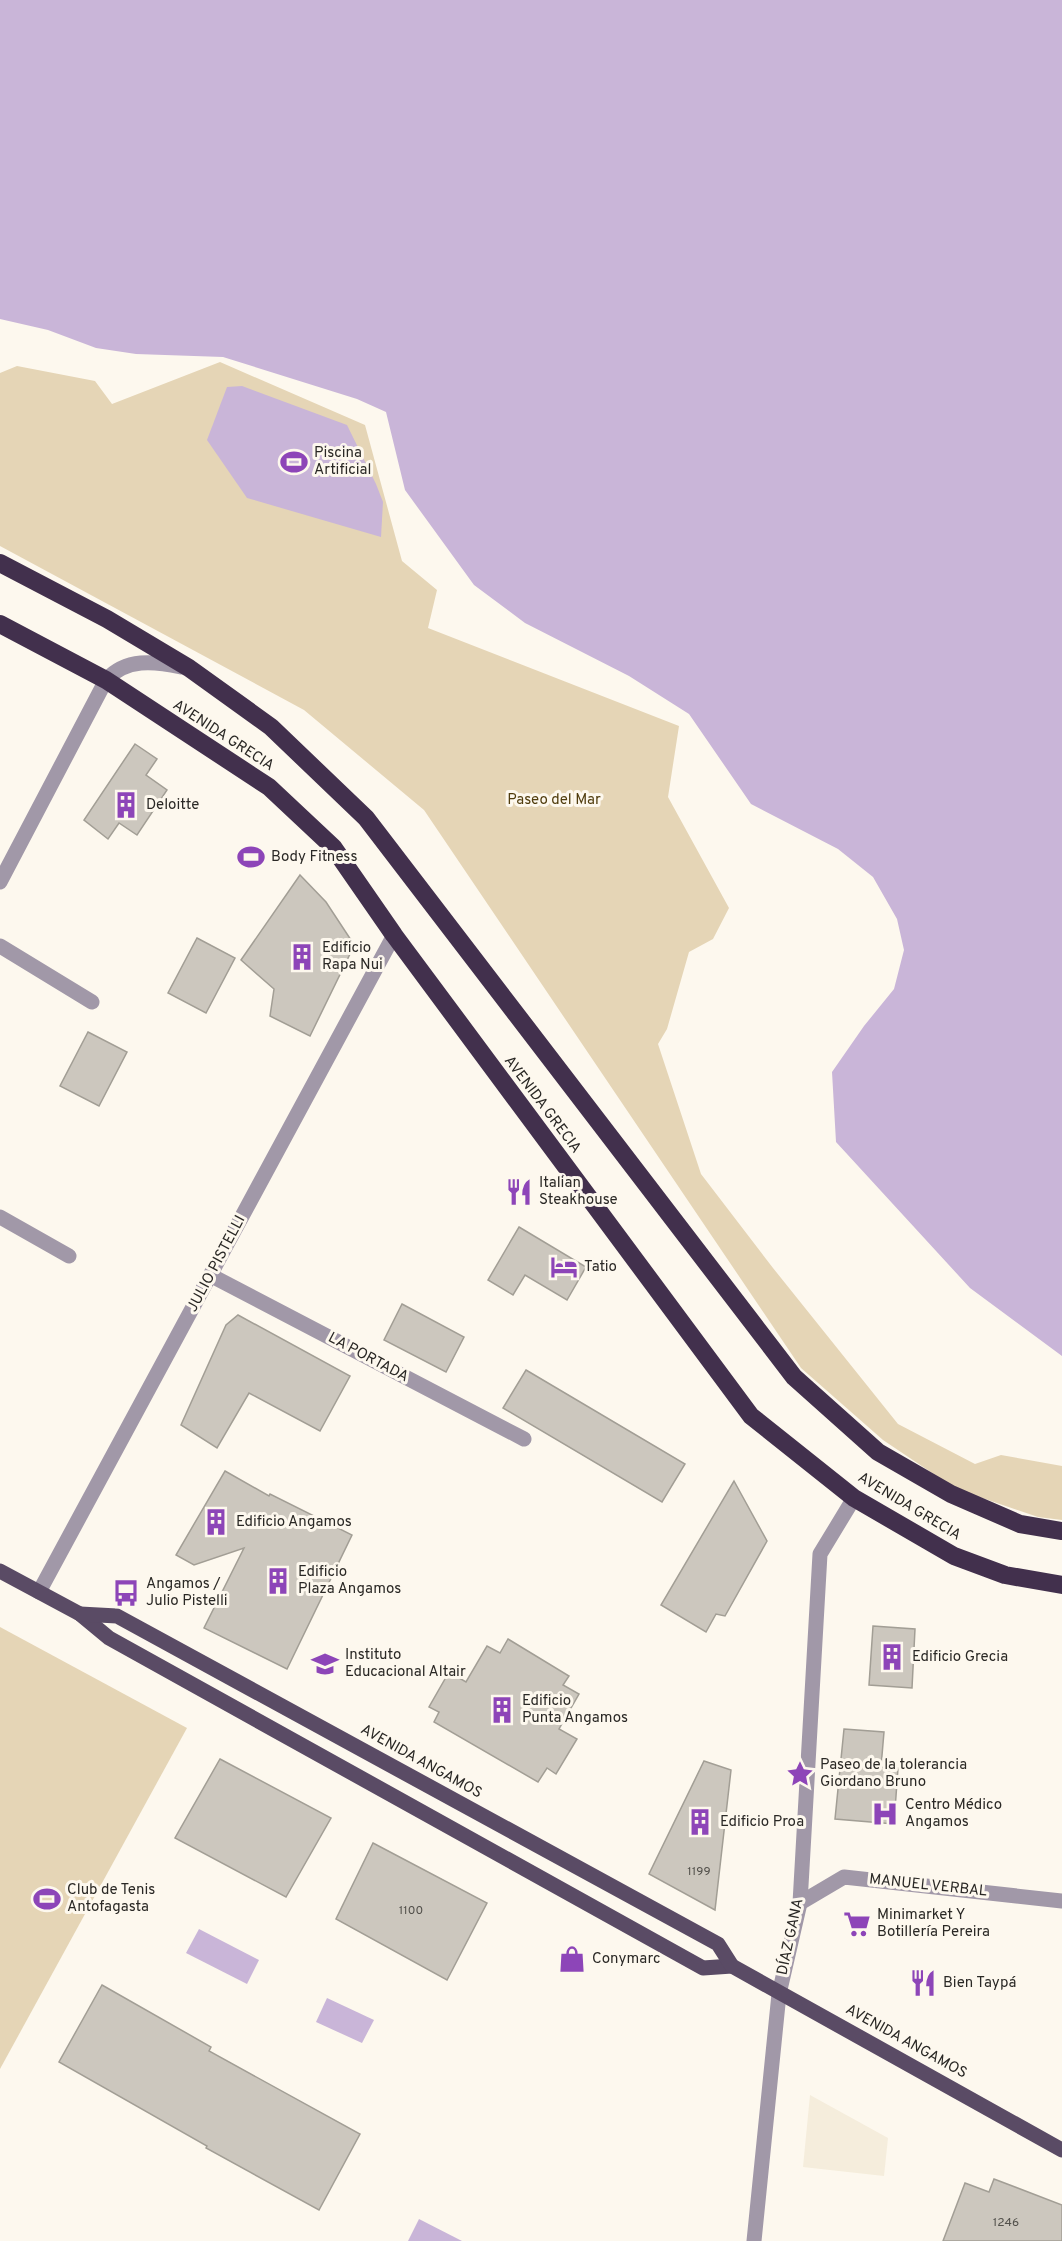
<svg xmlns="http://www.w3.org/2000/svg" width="1062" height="2241" viewBox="0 0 1062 2241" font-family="Overpass,sans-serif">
  <rect width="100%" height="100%" fill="#fdf8ee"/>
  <path fill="#f5eddc" d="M810,2095L888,2138L884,2176L803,2167Z"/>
  <g fill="#e5d5b6">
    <path d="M220,362L365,425L402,561L437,590L428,628L679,726L668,797L729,908L713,939L689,952L667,1029L658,1044L701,1174L773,1268L898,1424L975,1464L1001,1455L1062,1466V1520L1038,1517L956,1489L883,1440L801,1368L424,810L304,710L0,546V373L17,366L95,381L112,404Z"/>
    <path d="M0,1627L187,1728L0,2069Z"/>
  </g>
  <g fill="#c9b5d8">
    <path d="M0,0H1062V1356L970,1288L836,1142L832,1072L864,1026L894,989L904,950L897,919L873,877L838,849L751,804L689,714L629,676L525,623L474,585L405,490L386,412L357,399L223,357L136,354L96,348L48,330L0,319Z"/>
    <path d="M242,386L347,425L376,484L383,502L381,537L247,498L207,440L227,387Z"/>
    <path d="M199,1929L259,1960L247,1984L186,1953Z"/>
    <path d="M327,1998L374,2020L362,2043L316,2022Z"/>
    <path d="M419,2219L462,2241H408Z"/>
  </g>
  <g fill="#ccc7be" stroke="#a29e95" stroke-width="1.5">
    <path d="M135,744L157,759L146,775L167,790L137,835L119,823L108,839L84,820Z"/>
    <path d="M300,875L326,902L351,940L350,954L310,1036L270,1016L274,989L241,960Z"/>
    <path d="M197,938L235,958L206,1013L168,993Z"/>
    <path d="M88,1032L127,1052L99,1106L60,1086Z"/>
    <path d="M519,1227L586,1267L567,1300L525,1275L513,1295L488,1280Z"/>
    <path d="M402,1304L464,1337L446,1372L384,1340Z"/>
    <path d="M238,1315L350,1376L320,1431L249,1393L217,1448L181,1425L226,1325Z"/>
    <path d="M526,1370L685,1464L662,1502L503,1408Z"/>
    <path d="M225,1471L269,1496L270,1494L352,1535L287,1669L204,1628L244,1548L194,1565L176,1555Z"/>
    <path d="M734,1481L767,1541L725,1616L716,1614L706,1632L661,1605Z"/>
    <path d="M873,1626L915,1629L912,1688L869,1685Z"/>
    <path d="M508,1639L569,1676L563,1685L579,1694L559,1729L577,1739L556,1774L547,1768L538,1782L434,1722L439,1712L429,1707L449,1672L466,1682L487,1646L500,1653Z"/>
    <path d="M844,1729L884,1732L881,1767L898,1768L894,1824L835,1819Z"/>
    <path d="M220,1759L331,1818L286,1897L175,1838Z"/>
    <path d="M704,1761L731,1770L715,1910L649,1874Z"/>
    <path d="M373,1843L487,1903L447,1980L336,1919Z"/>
    <path d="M102,1985L211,2047L209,2051L360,2134L319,2210L206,2148L207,2146L59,2062Z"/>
    <path d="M994,2179L1062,2205V2241H943L965,2183L989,2192Z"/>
  </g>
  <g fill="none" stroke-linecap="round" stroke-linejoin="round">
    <g stroke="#a198a8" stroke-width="15">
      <path d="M0,882L106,680C126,658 154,661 181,667"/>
      <path d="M0,946L92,1002"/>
      <path d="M0,1217L69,1256"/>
      <path d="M212,1276L524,1439"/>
      <path d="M39,1592L394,935"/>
      <path d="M800,1903L844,1877L1062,1901"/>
      <path d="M754,2241L779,1994L800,1903L820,1554L854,1498"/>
    </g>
    <g stroke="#5a4b65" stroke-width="15">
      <path d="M0,1571L80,1614L109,1638L703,1968L732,1966"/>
      <path d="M80,1614L117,1616L718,1944L732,1966L1062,2150"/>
    </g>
    <g stroke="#42304d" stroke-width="18">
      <path d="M0,563L107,619L189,668L271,727L366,818L794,1377L878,1452L951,1494L1020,1524L1062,1531"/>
      <path d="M0,624L106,680L269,787L333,847L394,935L751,1416L854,1498L954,1556L1005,1575L1062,1585"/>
    </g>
  </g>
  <defs>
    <symbol id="stadium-bare" viewBox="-9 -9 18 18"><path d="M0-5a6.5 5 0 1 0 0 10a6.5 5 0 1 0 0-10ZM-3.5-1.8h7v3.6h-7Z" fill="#8d45b8" stroke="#fdf8ee" stroke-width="2.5" paint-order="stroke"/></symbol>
    <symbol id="building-bare" viewBox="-9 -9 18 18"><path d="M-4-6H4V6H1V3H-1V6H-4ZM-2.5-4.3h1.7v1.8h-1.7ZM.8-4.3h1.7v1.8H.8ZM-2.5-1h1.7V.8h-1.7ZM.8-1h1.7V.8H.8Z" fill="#8d45b8" stroke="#fdf8ee" stroke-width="2.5" paint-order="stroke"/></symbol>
    <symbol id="restaurant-bare" viewBox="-9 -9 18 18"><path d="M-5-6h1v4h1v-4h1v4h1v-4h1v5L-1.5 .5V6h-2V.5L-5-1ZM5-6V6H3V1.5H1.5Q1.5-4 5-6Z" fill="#8d45b8" stroke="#fdf8ee" stroke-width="2.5" paint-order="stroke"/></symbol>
    <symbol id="hotel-bare" viewBox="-9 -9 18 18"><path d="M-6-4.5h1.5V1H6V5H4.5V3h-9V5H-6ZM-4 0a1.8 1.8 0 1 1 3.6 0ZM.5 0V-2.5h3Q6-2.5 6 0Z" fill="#8d45b8" stroke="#fdf8ee" stroke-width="2.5" paint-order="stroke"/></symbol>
    <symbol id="bus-bare" viewBox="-9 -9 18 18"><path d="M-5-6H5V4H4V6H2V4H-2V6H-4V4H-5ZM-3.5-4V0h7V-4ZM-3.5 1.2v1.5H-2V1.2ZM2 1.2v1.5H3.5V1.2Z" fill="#8d45b8" stroke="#fdf8ee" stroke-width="2.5" paint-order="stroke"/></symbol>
    <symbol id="school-bare" viewBox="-9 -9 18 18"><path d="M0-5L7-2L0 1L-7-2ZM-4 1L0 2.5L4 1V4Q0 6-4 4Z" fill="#8d45b8" stroke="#fdf8ee" stroke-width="2.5" paint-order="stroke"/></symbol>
    <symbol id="sight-bare" viewBox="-9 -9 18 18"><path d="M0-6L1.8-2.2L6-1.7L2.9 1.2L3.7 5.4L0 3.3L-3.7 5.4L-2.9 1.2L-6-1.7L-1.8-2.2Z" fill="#8d45b8" stroke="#fdf8ee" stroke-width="2.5" paint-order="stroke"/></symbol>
    <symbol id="hospital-bare" viewBox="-9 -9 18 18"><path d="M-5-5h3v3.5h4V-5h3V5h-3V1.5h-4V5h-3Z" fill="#8d45b8" stroke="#fdf8ee" stroke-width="2.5" paint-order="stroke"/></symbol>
    <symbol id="supermarket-bare" viewBox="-9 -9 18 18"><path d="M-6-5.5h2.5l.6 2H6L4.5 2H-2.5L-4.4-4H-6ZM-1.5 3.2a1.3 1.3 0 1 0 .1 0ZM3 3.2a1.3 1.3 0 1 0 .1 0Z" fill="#8d45b8" stroke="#fdf8ee" stroke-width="2.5" paint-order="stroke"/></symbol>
    <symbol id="shop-bare" viewBox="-9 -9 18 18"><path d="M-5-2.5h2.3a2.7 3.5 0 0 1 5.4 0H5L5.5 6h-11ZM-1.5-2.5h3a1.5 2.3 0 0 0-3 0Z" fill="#8d45b8" stroke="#fdf8ee" stroke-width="2.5" paint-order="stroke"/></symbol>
  </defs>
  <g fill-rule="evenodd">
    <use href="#stadium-bare" x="275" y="443" width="38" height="38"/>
    <use href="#building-bare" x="107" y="786" width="38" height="38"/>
    <use href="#stadium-bare" x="232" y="838" width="38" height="38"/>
    <use href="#building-bare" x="283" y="938" width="38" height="38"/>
    <use href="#restaurant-bare" x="500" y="1173" width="38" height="38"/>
    <use href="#hotel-bare" x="545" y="1248" width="38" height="38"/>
    <use href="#building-bare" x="197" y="1503" width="38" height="38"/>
    <use href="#building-bare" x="259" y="1562" width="38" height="38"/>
    <use href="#bus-bare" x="107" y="1574" width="38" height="38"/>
    <use href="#building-bare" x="873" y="1638" width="38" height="38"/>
    <use href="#school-bare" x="306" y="1645" width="38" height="38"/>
    <use href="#building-bare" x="483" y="1691" width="38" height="38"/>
    <use href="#sight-bare" x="781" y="1755" width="38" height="38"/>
    <use href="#hospital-bare" x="866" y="1795" width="38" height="38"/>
    <use href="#building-bare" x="681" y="1803" width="38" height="38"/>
    <use href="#stadium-bare" x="28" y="1880" width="38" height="38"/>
    <use href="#supermarket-bare" x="838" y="1905" width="38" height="38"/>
    <use href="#shop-bare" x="553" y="1940" width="38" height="38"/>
    <use href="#restaurant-bare" x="904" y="1964" width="38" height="38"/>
  </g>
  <g text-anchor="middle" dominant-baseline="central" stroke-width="6" stroke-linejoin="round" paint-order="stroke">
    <g font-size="12" fill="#52504b">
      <text x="699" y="1872">1199</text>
      <text x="411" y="1911">1100</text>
      <text x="1006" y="2223">1246</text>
    </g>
    <g font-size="15" fill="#2a2825" stroke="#fdf8ee" text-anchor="start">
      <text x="314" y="453">Piscina<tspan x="314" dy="17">Artificial</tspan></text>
      <text x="146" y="805">Deloitte</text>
      <text x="271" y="857">Body Fitness</text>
      <text x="322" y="948">Edificio<tspan x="322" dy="17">Rapa Nui</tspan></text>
      <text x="539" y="1183">Italian<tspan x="539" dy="17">Steakhouse</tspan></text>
      <text x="584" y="1267">Tatio</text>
      <text x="236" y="1522">Edificio Angamos</text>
      <text x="298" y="1572">Edificio<tspan x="298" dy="17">Plaza Angamos</tspan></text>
      <text x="146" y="1584">Angamos /<tspan x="146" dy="17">Julio Pistelli</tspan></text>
      <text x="345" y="1655">Instituto<tspan x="345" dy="17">Educacional Altair</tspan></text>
      <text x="912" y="1657">Edificio Grecia</text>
      <text x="522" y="1701">Edificio<tspan x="522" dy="17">Punta Angamos</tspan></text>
      <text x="820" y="1765">Paseo de la tolerancia<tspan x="820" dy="17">Giordano Bruno</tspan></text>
      <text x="905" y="1805">Centro Médico<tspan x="905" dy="17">Angamos</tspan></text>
      <text x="720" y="1822">Edificio Proa</text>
      <text x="67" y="1890">Club de Tenis<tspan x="67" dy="17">Antofagasta</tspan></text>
      <text x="877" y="1915">Minimarket Y<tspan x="877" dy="17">Botillería Pereira</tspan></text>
      <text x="592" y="1959">Conymarc</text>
      <text x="943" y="1983">Bien Taypá</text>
    </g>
    <g font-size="15" fill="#2a2825" stroke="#fdf8ee">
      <text transform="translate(223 736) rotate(33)">AVENIDA GRECIA</text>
      <text transform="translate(542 1105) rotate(53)">AVENIDA GRECIA</text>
      <text transform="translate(217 1264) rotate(-62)">JULIO PISTELLI</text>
      <text transform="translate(368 1358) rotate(28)">LA PORTADA</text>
      <text transform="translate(909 1507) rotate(31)">AVENIDA GRECIA</text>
      <text transform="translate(421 1762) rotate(29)">AVENIDA ANGAMOS</text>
      <text transform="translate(928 1886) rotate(6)">MANUEL VERBAL</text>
      <text transform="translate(791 1937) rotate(-78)">DÍAZ GANA</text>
      <text transform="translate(906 2042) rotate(29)">AVENIDA ANGAMOS</text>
    </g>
    <g font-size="15" fill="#503c0d" stroke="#fdf8ee">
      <text x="554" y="800">Paseo del Mar</text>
    </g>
  </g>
</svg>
